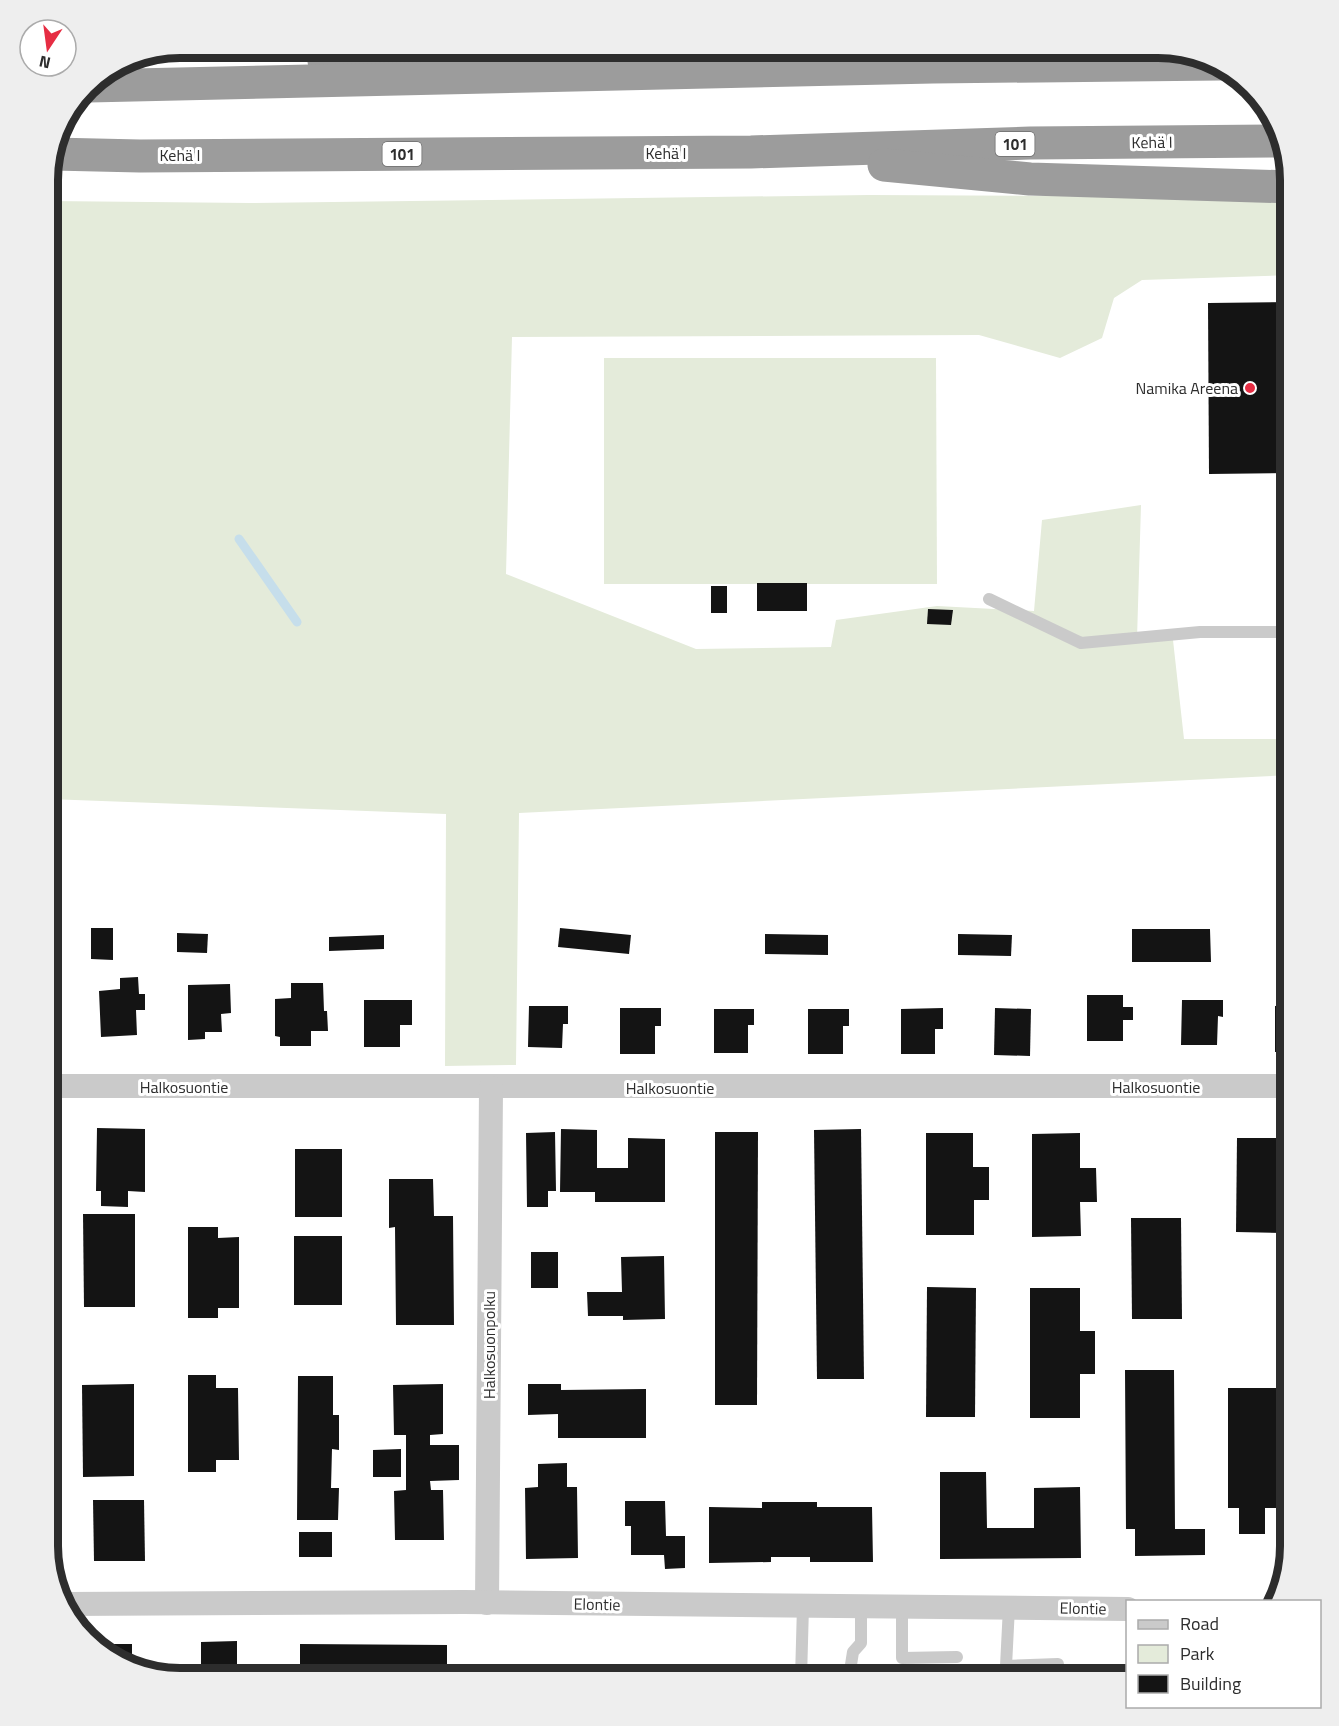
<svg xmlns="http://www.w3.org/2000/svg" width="1339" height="1726" viewBox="0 0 1339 1726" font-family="'Titillium Web',sans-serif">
  <rect width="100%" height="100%" fill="#fff"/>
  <g fill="#e4ebda">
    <path d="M869,195L1078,196L1291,202V275L1142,280L1114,298L1102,338L1060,358L979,335L512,337L506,574L696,649L831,647L836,620L937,606L1034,611L1042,520L1141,505L1137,639L1173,640L1184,739H1291V775L519,813L516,1065L445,1066L446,814L48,799V201L250,203Z"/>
    <path d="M604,358H936L937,584H604Z"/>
  </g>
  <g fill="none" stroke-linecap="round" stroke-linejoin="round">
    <path stroke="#c6deeb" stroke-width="9" d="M239,539L297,622"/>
  </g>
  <g fill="#141414">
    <path d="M1291,302V473L1209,474L1208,303Z"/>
    <rect x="757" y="583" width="50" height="28"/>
    <rect x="711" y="586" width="16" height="27"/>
    <path d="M928,609L953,610L951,625L927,624Z"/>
    <path d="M91,928H113V960L91,959Z"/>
    <path d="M560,928L631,935L629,954L558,947Z"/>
    <path d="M1132,929H1210L1211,962H1132Z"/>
    <path d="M177,933L208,934L207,953L177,952Z"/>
    <path d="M765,934L828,935V955L765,954Z"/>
    <path d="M958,934L1012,935L1011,956L958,955Z"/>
    <path d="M384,935V949L329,951V937Z"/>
    <path d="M138,977L139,994H145V1010H136L137,1035L101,1037L99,991L120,989V978Z"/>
    <path d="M291,983H323L324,1011H327L328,1031H311V1046H280V1037L275,1036V999L291,998Z"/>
    <path d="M230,984L231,1013L221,1014L222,1032H205V1039L188,1040V985Z"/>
    <rect x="48" y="995" width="4" height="19"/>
    <path d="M1087,995H1123V1007H1133V1020H1123V1041H1087Z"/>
    <path d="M364,1000H412V1025H400V1047H364Z"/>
    <path d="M1182,1000H1223V1017L1218,1016L1217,1045H1181Z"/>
    <path d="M1291,1005V1052H1275V1006Z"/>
    <path d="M529,1006H568V1024H563L562,1048L528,1047Z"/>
    <path d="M620,1008H661V1026H655V1054H620Z"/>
    <path d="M943,1008V1029H935V1054H901V1009Z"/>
    <path d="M995,1008L1031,1009L1030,1056L994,1055Z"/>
    <path d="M714,1009H754V1025H748V1053H714Z"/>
    <path d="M808,1009H849V1026H843V1054H808Z"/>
    <path d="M97,1128L145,1129V1192L128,1191V1207L101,1206V1191H96Z"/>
    <path d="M561,1129L597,1130V1168H628V1138L665,1139V1202H595V1192H560Z"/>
    <path d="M861,1129L864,1379H817L814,1130Z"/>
    <path d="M555,1132L556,1191H548V1207H527L526,1133Z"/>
    <path d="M715,1132H758L757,1405H715Z"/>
    <path d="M926,1133H973V1167H989V1200H974V1235H926Z"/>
    <path d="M1080,1133V1168H1096L1097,1202H1080L1081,1236L1032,1237V1134Z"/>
    <path d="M1237,1138H1284L1282,1233L1236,1232Z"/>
    <rect x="295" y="1149" width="47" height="68"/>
    <path d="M48,1174L62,1175V1202H48Z"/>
    <path d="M389,1179H433L434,1216H453L454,1325H396L395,1227L389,1228Z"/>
    <path d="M83,1214H135V1307H84Z"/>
    <path d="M1131,1218H1181L1182,1319H1132Z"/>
    <path d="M188,1227H218V1238L239,1237V1308H218V1318H188Z"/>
    <rect x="294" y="1236" width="48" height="69"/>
    <rect x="531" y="1252" width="27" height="36"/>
    <path d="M664,1256L665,1319L623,1320V1316H588L587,1292H622L621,1257Z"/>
    <path d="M927,1287L976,1288L975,1417H926Z"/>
    <path d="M1030,1288H1080V1331H1095V1374H1080V1418H1030Z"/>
    <path d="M1125,1370H1174L1175,1529H1205V1555L1135,1556V1529H1126Z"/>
    <path d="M188,1375H216V1388H238L239,1460H216V1472H188Z"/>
    <path d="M298,1376H333V1415H339V1450L332,1449L331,1488H339L338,1520H297Z"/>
    <path d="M134,1384V1476L83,1477L82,1385Z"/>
    <path d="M443,1384V1434L430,1435V1445H459V1480L430,1481L431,1490H443L444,1540H395L394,1491L406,1490V1435H394L393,1385Z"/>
    <path d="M528,1384H561V1390L646,1389V1438H558V1414L528,1415Z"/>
    <path d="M1228,1388H1279V1508H1265V1534H1239V1508H1228Z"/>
    <path d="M401,1449V1477H373V1450Z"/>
    <path d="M567,1463V1487H577L578,1558L526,1559L525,1488L538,1487V1464Z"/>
    <path d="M940,1472H986L987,1528H1034V1488L1080,1487L1081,1558L940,1559Z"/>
    <path d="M93,1500H144L145,1561H94Z"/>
    <path d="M625,1501H665L666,1536H685V1568L665,1569L664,1555H631V1526H625Z"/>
    <path d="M762,1502H817V1507H872L873,1562H810V1557H771V1562L709,1563V1507L762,1508Z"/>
    <rect x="299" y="1532" width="33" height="25"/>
    <path d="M237,1641V1673H201V1642Z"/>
    <path d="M114,1644H132V1665L115,1660L103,1650H114Z"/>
    <path d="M300,1644L447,1645V1674H300Z"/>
    <path d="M535,1667V1678H505V1668Z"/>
    <path d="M652,1671V1678H611V1672Z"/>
  </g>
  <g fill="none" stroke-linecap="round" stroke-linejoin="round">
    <g stroke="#cacaca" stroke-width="12">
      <path d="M989,599L1081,643L1200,632H1291"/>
      <path d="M902,1606V1658L957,1657"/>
      <path d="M1009,1607L1006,1666L1058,1664"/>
      <path d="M850,1671L853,1652L861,1643V1606"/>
      <path d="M801,1678L803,1606"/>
    </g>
    <g stroke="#cacaca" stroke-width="24">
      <path d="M48,1086H1291"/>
      <path d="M487,1603L491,1088"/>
      <path d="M66,1604L464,1602L1128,1609"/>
    </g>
    <g stroke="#9c9c9c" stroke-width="33">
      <path d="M324,61L428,48"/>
      <path d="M89,86L933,67L1220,64"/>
      <path d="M53,154L140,156L751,152L1030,143L1279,141"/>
      <path d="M884,165L1030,179L1291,187"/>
    </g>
  </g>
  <circle fill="#e62d43" stroke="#fff" stroke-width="2" cx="1250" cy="388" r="6"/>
  <g text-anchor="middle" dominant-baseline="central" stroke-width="6" stroke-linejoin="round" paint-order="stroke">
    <g fill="#fff" stroke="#6c6c6c" stroke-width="1.5">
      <rect x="995.5" y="132" width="39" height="24" rx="4.5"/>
      <rect x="382.5" y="142" width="39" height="24" rx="4.5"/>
    </g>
    <g font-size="15" font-weight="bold" fill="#2d2d2d">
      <text x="1015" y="144">101</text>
      <text x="402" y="154">101</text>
    </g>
    <g font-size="16" fill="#2d2d2d" stroke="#fff">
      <text transform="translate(1152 142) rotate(-1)">Kehä I</text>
      <text x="666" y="153">Kehä I</text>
      <text x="180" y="155">Kehä I</text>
      <text x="184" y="1087">Halkosuontie</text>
      <text x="1156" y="1087">Halkosuontie</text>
      <text x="670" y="1088">Halkosuontie</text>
      <text transform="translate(489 1345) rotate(-90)">Halkosuonpolku</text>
      <text transform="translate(597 1604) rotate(1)">Elontie</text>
      <text transform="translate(1083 1608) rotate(1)">Elontie</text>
    </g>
    <g font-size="16" fill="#2d2d2d" stroke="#fff" text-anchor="end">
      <text x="1238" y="388">Namika Areena</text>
    </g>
  </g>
  <path d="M0 0H1339V1726H0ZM180 58H1158A122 122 0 0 1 1280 180V1546A122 122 0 0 1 1158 1668H180A122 122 0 0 1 58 1546V180A122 122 0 0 1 180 58Z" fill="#eee" fill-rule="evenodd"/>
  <path fill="none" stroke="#2d2d2d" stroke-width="8" d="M180 58H1158A122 122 0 0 1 1280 180V1546A122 122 0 0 1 1158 1668H180A122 122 0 0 1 58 1546V180A122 122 0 0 1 180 58Z"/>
  <rect x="1126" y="1600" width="195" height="108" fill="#ffffff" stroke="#ababab" stroke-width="1.5"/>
  <rect x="1138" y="1620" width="30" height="9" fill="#cacaca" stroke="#ababab" stroke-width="1.5"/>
  <text x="1180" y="1630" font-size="18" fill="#2d2d2d">Road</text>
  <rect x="1138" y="1645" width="30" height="18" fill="#e4ebda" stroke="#ababab" stroke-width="1.5"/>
  <text x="1180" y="1660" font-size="18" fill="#2d2d2d">Park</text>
  <rect x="1138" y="1675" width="30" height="18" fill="#141414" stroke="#ababab" stroke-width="1.5"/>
  <text x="1180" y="1690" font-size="18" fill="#2d2d2d">Building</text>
  <g transform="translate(48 48) rotate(193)"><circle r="28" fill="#ffffff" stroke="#ababab" stroke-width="1.5"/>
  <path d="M0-4.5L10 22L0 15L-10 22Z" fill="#e62d43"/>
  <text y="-9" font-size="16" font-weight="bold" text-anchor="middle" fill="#2d2d2d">N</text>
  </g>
</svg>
